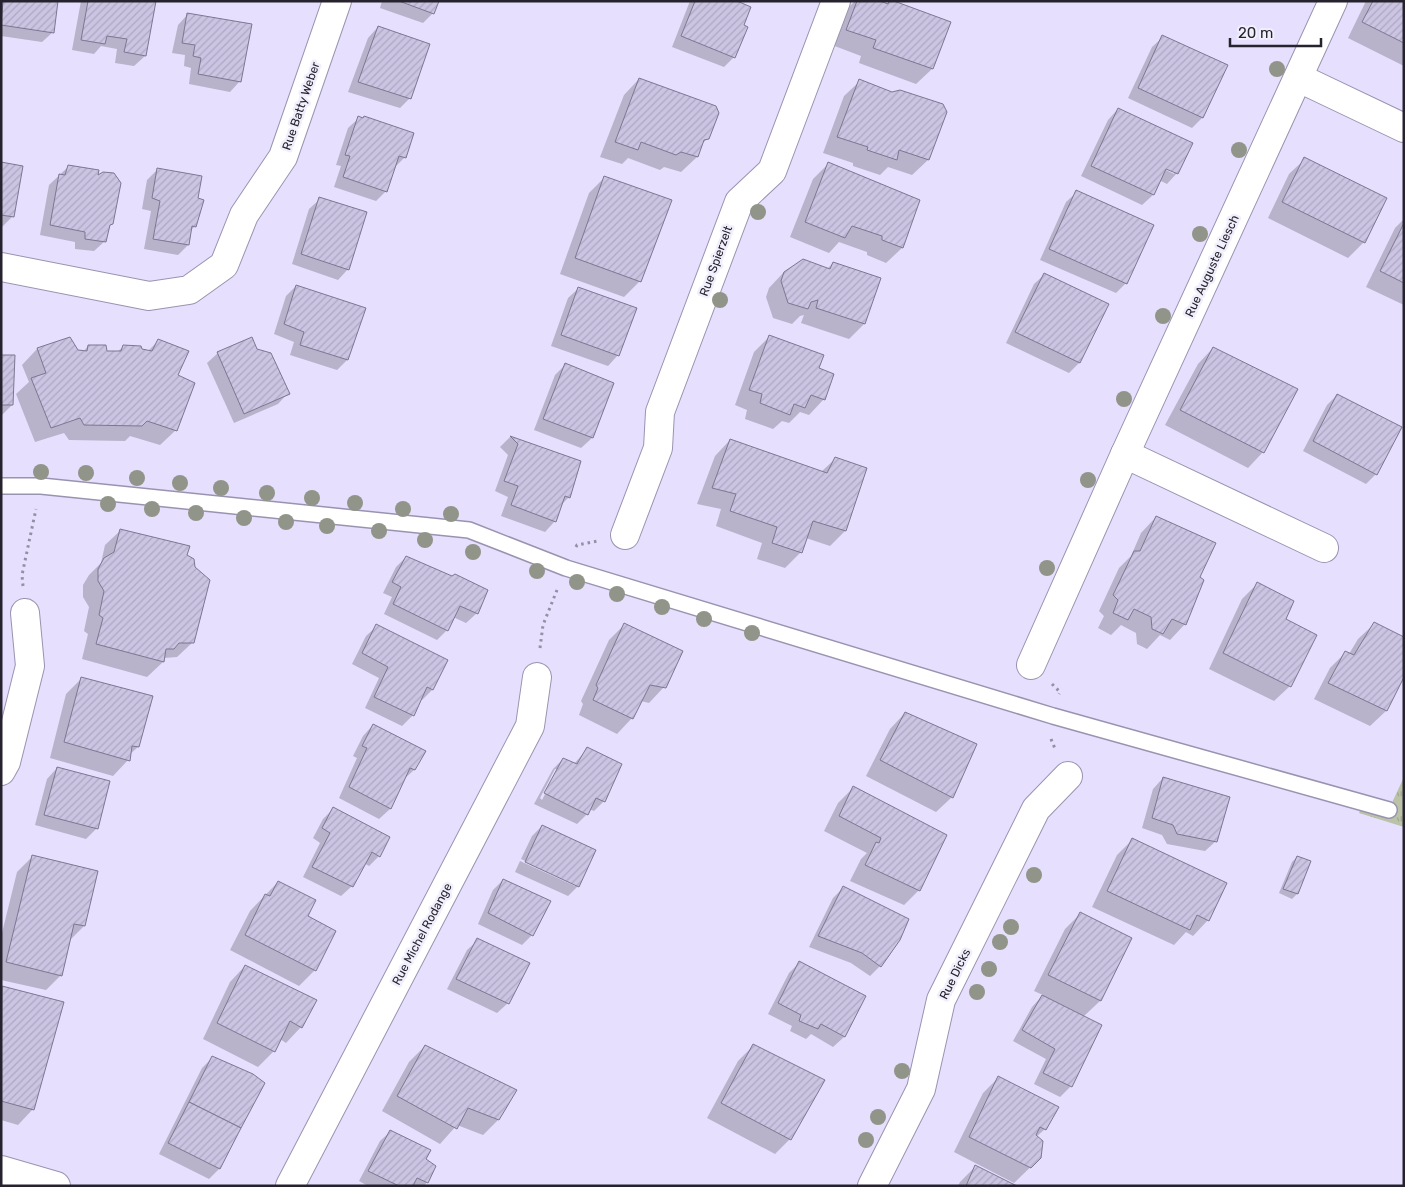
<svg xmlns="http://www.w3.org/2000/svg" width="1405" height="1187" viewBox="0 0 1405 1187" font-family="Rubik,sans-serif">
  <defs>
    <pattern id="grass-tufts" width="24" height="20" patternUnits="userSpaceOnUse" patternTransform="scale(1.25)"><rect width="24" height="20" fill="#bac2a7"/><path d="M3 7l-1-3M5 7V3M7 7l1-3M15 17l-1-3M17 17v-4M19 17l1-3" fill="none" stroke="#a0a690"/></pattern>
    <pattern id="building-hatch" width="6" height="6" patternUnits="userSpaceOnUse" patternTransform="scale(1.25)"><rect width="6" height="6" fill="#cbc4e2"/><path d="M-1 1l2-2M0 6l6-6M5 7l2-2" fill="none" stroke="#aea8c2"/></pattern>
  </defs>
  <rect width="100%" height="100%" fill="#e6dffe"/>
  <path fill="url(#grass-tufts)" d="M1404,777V827L1359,813L1364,802L1389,809Z"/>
  <g fill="#0003" fill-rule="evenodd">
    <path d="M1,1H57L53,32L42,42L1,36Z"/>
    <path d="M81,1H155L145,56L134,66L115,63L117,49L101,46L94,54L72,50Z"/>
    <path d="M382,1H438L433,13L423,23L380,8Z"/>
    <path d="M690,1H733L734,57L724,67L672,47Z"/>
    <path d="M855,1H876L886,5L890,1L950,23L932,69L916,84L859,63L861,56L832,45L845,11Z"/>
    <path d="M1366,1H1404V66L1348,38Z"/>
    <path d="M188,14L240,81L230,92L189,84L191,68L184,66L185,55L172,53L178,25Z"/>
    <path d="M378,27L410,98L400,108L348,92L368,38Z"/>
    <path d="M1163,37L1226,66L1202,118L1192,128L1128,98L1152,47Z"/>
    <path d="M639,79L708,138L701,145L697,157L681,172L664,167L660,170L628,158L622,164L600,157L624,95Z"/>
    <path d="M860,81L945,112L928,160L912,175L888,167L880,175L853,166V163L823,153L844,96Z"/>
    <path d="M1118,109L1177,173L1167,184L1159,180L1153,195L1142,205L1081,176L1108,120ZM1160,167L1174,171V174Z"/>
    <path d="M359,118L405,157L394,168L386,191L376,201L334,187L341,166L336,165L348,128Z"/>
    <path d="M1305,159L1385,199L1364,242L1348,258L1268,218L1289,174Z"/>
    <path d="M1,163L13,216L2,227L1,226Z"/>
    <path d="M828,164L919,200L902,248L886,263L867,255V252L839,242L829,253L790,237L813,179Z"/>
    <path d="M68,167L97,177L111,224L108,228L105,241L94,251L75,249V242L40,235L49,185Z"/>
    <path d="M158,169L195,226L190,231L188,245L178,255L144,249L151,211L142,209L147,180Z"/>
    <path d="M604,178L640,281L624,297L560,274L589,193Z"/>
    <path d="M1077,192L1126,283L1116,293L1040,260L1066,202Z"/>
    <path d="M320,199L348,269L338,280L292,264L309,209Z"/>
    <path d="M1404,219V305L1366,287L1395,228Z"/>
    <path d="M833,263L864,324L849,339L801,323L804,315L800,316L792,324L773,318L766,297L769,288L784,272L827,269Z"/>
    <path d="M1045,274L1108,305L1079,363L1069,373L1006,343L1034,284Z"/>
    <path d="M296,286L347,360L337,370L290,355L294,342L274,334L286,296Z"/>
    <path d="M579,288L618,355L608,366L551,346L568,298Z"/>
    <path d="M770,336L817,369L824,399L809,415L800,412L789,423L782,421L773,429L745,419L747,410L735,405L754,352Z"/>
    <path d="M70,339L77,352H83L88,346L106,352H117L124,346L147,352L158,341L177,376L176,430L160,445L130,436L125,441L69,440L64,433L35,442L16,394L29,382L22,365L37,349Z"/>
    <path d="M1213,348L1263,452L1248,468L1165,425L1198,364Z"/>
    <path d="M256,350L288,393L278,404L234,423L207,363L218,353Z"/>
    <path d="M1,356L12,405L2,415H1Z"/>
    <path d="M565,365L613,383L592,438L581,448L534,430L555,375Z"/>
    <path d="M1337,395L1376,474L1366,484L1303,451L1327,405Z"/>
    <path d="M510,437L580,462L569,497L560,506L555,521L545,532L501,516L508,497L495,491L508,455L500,447Z"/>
    <path d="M730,440L821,472L835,459L845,531L830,546L806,538L801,552L785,568L757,559L762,543L716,526L721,509L697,504L715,456Z"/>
    <path d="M1156,517L1199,578L1185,624L1170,640L1160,635L1147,649L1137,644L1136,633L1121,625L1111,635L1098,628L1104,616L1099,611L1119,568L1131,556L1141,533Z"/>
    <path d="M121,530L185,556L193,642L177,657L164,658L163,662L147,677L82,659L88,634L84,631L89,607L83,597V585L89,575L101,563L105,545Z"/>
    <path d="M406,557L477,613L466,623L453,617L447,630L437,640L384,614L392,597L383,593L396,567Z"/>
    <path d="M1257,584L1285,619L1290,686L1274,701L1209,669L1242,599Z"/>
    <path d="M1374,624L1404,674L1386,711L1370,726L1314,699L1330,668L1346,652L1349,654L1358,639Z"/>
    <path d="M624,625L664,687L649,703L641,701L632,718L617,734L579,715L583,704L581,701L609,640Z"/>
    <path d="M377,626L432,690L422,700L420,699L413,715L402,726L365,708L379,678L352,664L366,636Z"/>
    <path d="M81,679L138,747L129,755L128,760L113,776L50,758L66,694Z"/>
    <path d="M905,713L952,797L936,812L866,776L890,729Z"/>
    <path d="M373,725L424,751L414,770L403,780L390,809L379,819L339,798L357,758L353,756L363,736Z"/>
    <path d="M587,749L604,801L594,811L589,809L587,814L577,824L534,804L553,769L563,759L574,764ZM555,769H558L542,800L540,798Z"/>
    <path d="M57,768L109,782L96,829L86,839L35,825L47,779Z"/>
    <path d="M1163,778L1216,841L1205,851L1167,844L1162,835L1142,828L1153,789Z"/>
    <path d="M853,788L919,890L904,905L850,881L861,859L867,853L824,831L838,803Z"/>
    <path d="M333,809L379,856L369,866L364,863L352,886L341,896L303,877L320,843L313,838L323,819Z"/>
    <path d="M542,826L578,886L568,896L515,872L520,861L575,886V884L521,859L532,836Z"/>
    <path d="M1132,840L1208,920L1193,936L1186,932L1174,945L1092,907L1117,855Z"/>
    <path d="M33,856L84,926L69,941L61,975L46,990L1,980V937L17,872Z"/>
    <path d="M1297,857L1310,862L1297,894L1292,899L1279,893L1292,862Z"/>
    <path d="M503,880L532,935L522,945L478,924L493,890Z"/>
    <path d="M278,882L306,917L315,970L299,986L230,950L250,911Z"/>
    <path d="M843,888L880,966L870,976L851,963L809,947L833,898Z"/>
    <path d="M1081,913L1131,938L1100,1001L1083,1017L1100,1026L1071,1086L1060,1097L1034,1084L1046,1059L1013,1041L1032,1007L1043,995L1034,991L1065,929Z"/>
    <path d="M478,940L508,1003L497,1013L447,989L467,950Z"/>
    <path d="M799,963L864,996L844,1037L833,1047L811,1034L806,1039L790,1031L792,1026L768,1014L789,973Z"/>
    <path d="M245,966L301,1027L286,1043L280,1039L274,1051L258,1067L203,1039L230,982Z"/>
    <path d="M3,987L33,1109L18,1125L1,1120V989Z"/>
    <path d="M425,1046L498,1120L483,1135L457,1125L440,1144L382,1111L409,1062Z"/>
    <path d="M753,1046L790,1139L775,1154L707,1118L738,1061Z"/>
    <path d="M212,1058L263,1083L219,1169L209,1179L159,1154L202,1068Z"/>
    <path d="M998,1078L1045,1129L1036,1137L1040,1158L1014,1183L954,1152L983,1093Z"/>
    <path d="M391,1131L424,1159L427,1182L424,1186H368L359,1181L380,1141Z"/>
    <path d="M975,1167L1014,1186H958L960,1182Z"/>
  </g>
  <g fill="url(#building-hatch)" stroke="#7e7793">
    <path d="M3,1H58L54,33L1,25Z"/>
    <path d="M88,1H156L146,56L124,52L127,39L107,36L105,44L81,40Z"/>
    <path d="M399,1H439L434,14Z"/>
    <path d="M695,1H737L751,7L744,25L748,27L735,58L681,36Z"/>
    <path d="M857,1H880L888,4L889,1H894L951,22L933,69L873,48L876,40L846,30Z"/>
    <path d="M1373,1H1404V43L1362,22Z"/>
    <path d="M187,13L252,24L241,82L198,74L201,58L193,56L195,45L182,43Z"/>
    <path d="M378,26L430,44L411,99L358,82Z"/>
    <path d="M1162,35L1228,65L1203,118L1138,88Z"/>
    <path d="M639,78L716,106L719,113L709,139L704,140L698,157L681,152L676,155L641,142L638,150L615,142Z"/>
    <path d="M859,79L892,92L900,90L943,104L947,112L929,160L899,150L897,160L867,150L868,147L837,137Z"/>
    <path d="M1118,108L1193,143L1178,174L1166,169L1154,195L1091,166Z"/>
    <path d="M358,116L363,118L364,116L414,133L406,158L399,156L387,192L343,177L350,156L345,155Z"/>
    <path d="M1304,157L1387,198L1365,243L1282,202Z"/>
    <path d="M1,162L23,166L14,217L1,215Z"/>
    <path d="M828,162L920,200L903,248L882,240V236L852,226L845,238L805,222Z"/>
    <path d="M68,165L99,170L98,175L103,172L114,173L121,183L113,224L110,225L106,242L85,239V232L50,225L59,174L65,175Z"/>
    <path d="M157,168L202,176L198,198L204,200L196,227L192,226L189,245L153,239L160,201L152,198Z"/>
    <path d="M604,176L672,200L641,282L575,258Z"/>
    <path d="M1076,190L1154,225L1127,284L1049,249Z"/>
    <path d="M319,197L367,212L349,270L301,254Z"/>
    <path d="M1404,223V283L1380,271Z"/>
    <path d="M803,259L830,269L833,262L881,278L865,324L816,308L818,300L811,302L808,309L788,303L781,281L784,272Z"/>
    <path d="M1044,273L1109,304L1080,363L1015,332Z"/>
    <path d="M296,285L366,308L348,360L300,345L304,332L284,324Z"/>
    <path d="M578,287L637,308L619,356L561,335Z"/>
    <path d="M769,335L824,355L819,368L834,374L825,400L811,395L805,408L794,404L790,415L760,403L762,394L749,390Z"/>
    <path d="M70,337L78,350L87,351L88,345H106L107,351H121L123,345L141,346L142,349L152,351L158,339L189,351L178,375L195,383L177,431L147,421L142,426L84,425L80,418L51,428L31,378L46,373L37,348Z"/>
    <path d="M252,337L257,349L271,353L290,394L244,414L217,352Z"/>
    <path d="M1213,347L1298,389L1264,453L1180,410Z"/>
    <path d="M1,355H15L13,405H1Z"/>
    <path d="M565,363L614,383L593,438L543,419Z"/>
    <path d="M1337,394L1402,427L1377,475L1313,441Z"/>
    <path d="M510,436L581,461L570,498L565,496L556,522L511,505L518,486L504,481L518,444Z"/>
    <path d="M730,439L827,473L835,457L867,468L846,531L813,521L802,553L772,543L777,527L730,511L736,494L712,488Z"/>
    <path d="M1156,516L1216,543L1200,577L1204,580L1186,625L1172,619L1163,634L1152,629L1151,617L1134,609L1128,620L1113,613L1118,600L1113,595L1134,551H1140Z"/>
    <path d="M120,529L190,546L187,555L194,559L195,567L210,580L194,643H179L174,649H166L164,662L96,644L103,618L99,615L104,591L98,581V569L104,558L114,552Z"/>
    <path d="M406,556L452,576L455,574L488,590L478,614L460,606L448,631L393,604L401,587L392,582Z"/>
    <path d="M1257,582L1294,601L1286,619L1317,635L1291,687L1223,653Z"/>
    <path d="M1374,622L1404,637V677L1387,711L1328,683L1345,651L1354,655Z"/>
    <path d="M624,623L683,651L666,688L650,685L633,719L593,700L598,688L596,685Z"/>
    <path d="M376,624L448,660L433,690L427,687L414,716L374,697L388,667L362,653Z"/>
    <path d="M81,677L153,696L139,747L132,746L130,761L64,742Z"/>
    <path d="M905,712L977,744L953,798L880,760Z"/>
    <path d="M373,724L426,751L415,770L410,768L391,809L349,787L367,748L362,746Z"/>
    <path d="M587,747L622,764L605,802L596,798L588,815L544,793L563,758L577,764Z"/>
    <path d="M57,767L110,781L98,829L44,815Z"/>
    <path d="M1163,777L1230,797L1217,842L1177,834L1173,825L1152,818Z"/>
    <path d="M853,786L947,835L920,891L865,865L876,842L879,843L881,838L839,816Z"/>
    <path d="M333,807L390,837L380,857L372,852L353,887L312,867L330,833L322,828Z"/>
    <path d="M542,825L596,850L579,887L525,862Z"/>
    <path d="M1132,838L1227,883L1209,921L1197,915L1190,930L1107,891Z"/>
    <path d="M32,855L98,871L85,926L74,924L62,976L6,962Z"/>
    <path d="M1297,856L1311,861L1298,894L1283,889Z"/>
    <path d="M503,879L551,901L533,936L488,913Z"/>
    <path d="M278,881L316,900L308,916L336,931L316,971L245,935L265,894L270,896Z"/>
    <path d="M843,886L909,919L900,940L881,967L862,953L818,936Z"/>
    <path d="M1080,912L1132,938L1101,1001L1048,975Z"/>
    <path d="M477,938L530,963L509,1004L456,979Z"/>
    <path d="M799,961L866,996L845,1037L821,1024L818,1029L799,1021L801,1015L778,1003Z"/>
    <path d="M245,965L317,1000L302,1028L290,1021L275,1052L217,1023Z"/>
    <path d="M2,986L64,1002L34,1110L1,1101Z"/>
    <path d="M1042,995L1102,1025L1072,1087L1043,1073L1055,1049L1022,1030Z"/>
    <path d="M753,1044L825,1080L791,1140L721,1103Z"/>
    <path d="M425,1045L517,1090L499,1120L468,1108L457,1129L397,1096Z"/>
    <path d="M212,1056L253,1074L265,1083L241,1128L189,1102Z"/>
    <path d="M998,1076L1059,1107L1046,1130L1040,1127L1036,1135L1043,1141L1041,1158L1031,1168L969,1137Z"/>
    <path d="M189,1102L241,1128L220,1169L168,1143Z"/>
    <path d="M390,1130L431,1150L426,1159L436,1166L428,1183L417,1178L413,1186H399L368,1171Z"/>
    <path d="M975,1165L1017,1186H966Z"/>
  </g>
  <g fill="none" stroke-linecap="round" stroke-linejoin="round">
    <defs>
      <path id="lane" d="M1,486H41L469,530L566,568L1053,716L1389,810"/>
      <g id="street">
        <path d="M1299,78L1404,128"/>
        <path d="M1,267L149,296L189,290L224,265L244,215L283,157L337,1"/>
        <path d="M1125,454L1324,548"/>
        <path d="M625,535L658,448L660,412L739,202L772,171L836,1"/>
        <path d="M1031,665L1125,454L1333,1"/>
        <path d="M1,771L6,762L30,666L25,613"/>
        <path d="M1,1170L56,1186"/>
        <path d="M290,1186L530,726L537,677"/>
        <path d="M872,1186L921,1089L941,1000L1036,809L1068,776"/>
      </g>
    </defs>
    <use href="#lane" stroke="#9a93b0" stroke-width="18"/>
    <use href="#street" stroke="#9a93b0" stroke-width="30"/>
    <g stroke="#958fa6" stroke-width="3" stroke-dasharray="2.5 4" stroke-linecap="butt">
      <path d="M576,547L577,545L598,541"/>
      <path d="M23,586L22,575L36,509"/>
      <path d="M540,648L543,625L557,590"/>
      <path d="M1052,684L1060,692L1059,694"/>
      <path d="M1051,739L1056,751"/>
    </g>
    <use href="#lane" stroke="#fff" stroke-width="15"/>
    <use href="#street" stroke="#fff" stroke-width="28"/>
  </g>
  <g fill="#919488">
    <circle cx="1277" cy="69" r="8"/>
    <circle cx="1239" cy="150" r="8"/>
    <circle cx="758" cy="212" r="8"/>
    <circle cx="1200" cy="234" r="8"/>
    <circle cx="720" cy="300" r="8"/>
    <circle cx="1163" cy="316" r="8"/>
    <circle cx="1124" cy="399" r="8"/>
    <circle cx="41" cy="472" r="8"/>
    <circle cx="86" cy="473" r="8"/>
    <circle cx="137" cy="478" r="8"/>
    <circle cx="1088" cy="480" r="8"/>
    <circle cx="180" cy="483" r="8"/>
    <circle cx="221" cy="488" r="8"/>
    <circle cx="267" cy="493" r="8"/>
    <circle cx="312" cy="498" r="8"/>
    <circle cx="355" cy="503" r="8"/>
    <circle cx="108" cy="504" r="8"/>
    <circle cx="152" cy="509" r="8"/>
    <circle cx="403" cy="509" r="8"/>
    <circle cx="196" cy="513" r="8"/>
    <circle cx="451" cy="514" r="8"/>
    <circle cx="244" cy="518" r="8"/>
    <circle cx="286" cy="522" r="8"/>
    <circle cx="327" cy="526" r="8"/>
    <circle cx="379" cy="531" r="8"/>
    <circle cx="425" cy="540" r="8"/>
    <circle cx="473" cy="552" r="8"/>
    <circle cx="1047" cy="568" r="8"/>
    <circle cx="537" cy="571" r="8"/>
    <circle cx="577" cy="582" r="8"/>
    <circle cx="617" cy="594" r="8"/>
    <circle cx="662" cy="607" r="8"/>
    <circle cx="704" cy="619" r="8"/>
    <circle cx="752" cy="633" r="8"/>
    <circle cx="1034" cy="875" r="8"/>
    <circle cx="1011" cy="927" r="8"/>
    <circle cx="1000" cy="942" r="8"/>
    <circle cx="989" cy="969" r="8"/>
    <circle cx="977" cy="992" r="8"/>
    <circle cx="902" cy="1071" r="8"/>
    <circle cx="878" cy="1117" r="8"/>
    <circle cx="866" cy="1140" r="8"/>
  </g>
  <g text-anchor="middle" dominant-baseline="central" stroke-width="5" stroke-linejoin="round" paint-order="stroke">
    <g font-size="12" fill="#26232e" stroke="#f2effc">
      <text transform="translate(301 106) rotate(-71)">Rue Batty Weber</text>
      <text transform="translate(716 261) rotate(-70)">Rue Spierzelt</text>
      <text transform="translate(1212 266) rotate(-65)">Rue Auguste Liesch</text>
      <text transform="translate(422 934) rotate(-62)">Rue Michel Rodange</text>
      <text transform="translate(955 974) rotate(-64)">Rue Dicks</text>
    </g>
  </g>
  <rect width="1405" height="1187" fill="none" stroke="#26232e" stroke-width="5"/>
  <path d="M1230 38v8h91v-8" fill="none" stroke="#26232e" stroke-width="2.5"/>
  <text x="1238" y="38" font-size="15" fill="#26232e" stroke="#f2effc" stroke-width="4" paint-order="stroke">20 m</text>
</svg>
